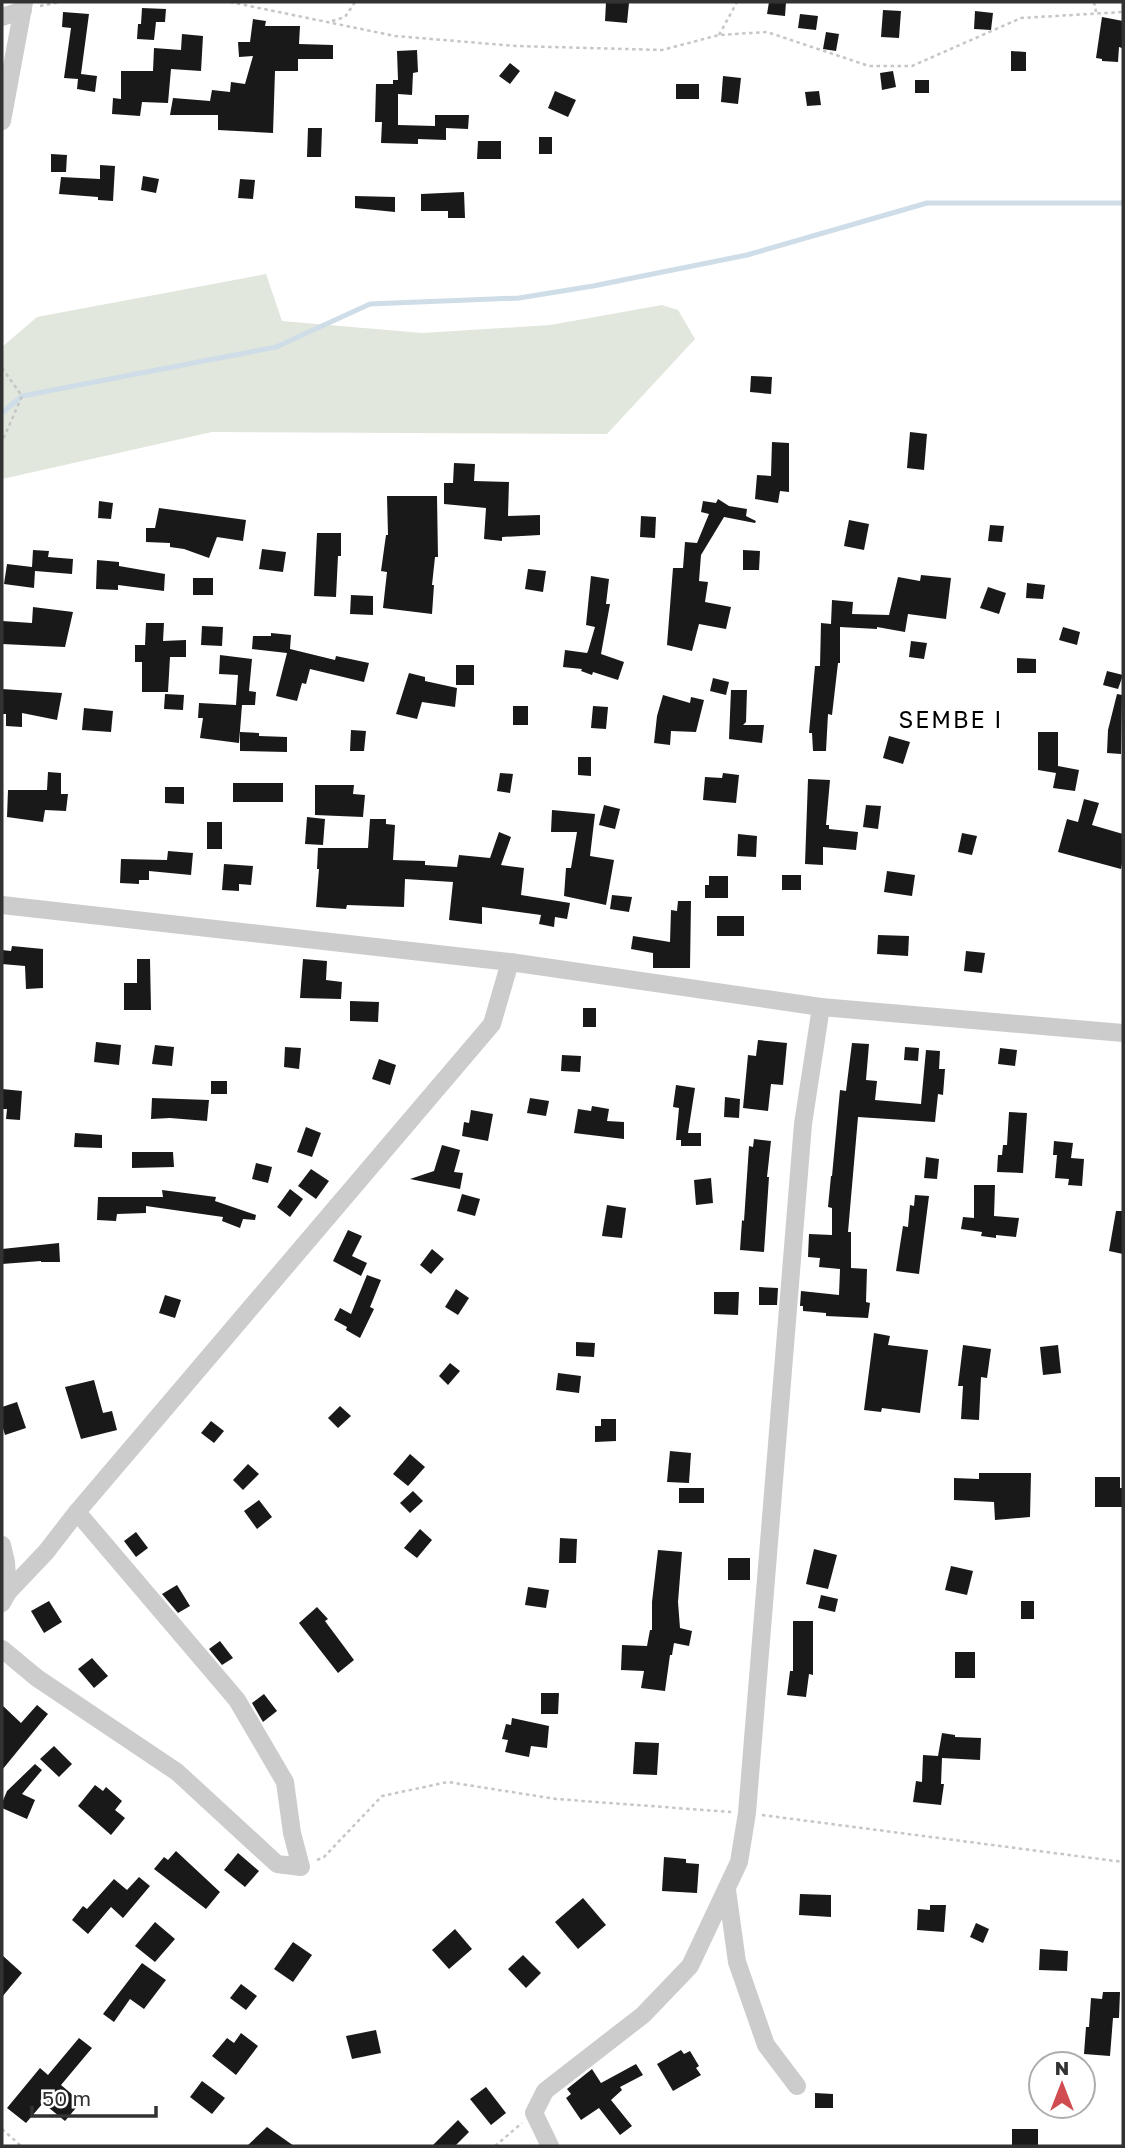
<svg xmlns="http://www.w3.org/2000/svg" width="1125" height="2148" viewBox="0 0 1125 2148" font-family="'Golos Text',sans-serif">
  <rect width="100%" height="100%" fill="#fff"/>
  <path fill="#e1e7dc" d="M266,274L282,321L422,333L550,325L662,305L678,310L695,339L607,434L212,432L2,479V347L37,317Z"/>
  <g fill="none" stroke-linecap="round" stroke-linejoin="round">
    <path stroke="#cedde7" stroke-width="5" d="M2,413L22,396L276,347L370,304L519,298L593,286L747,255L927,203H1123"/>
  </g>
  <g fill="#191919">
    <path d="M606,2L629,3L627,23L605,21Z"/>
    <path d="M769,2H786L785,16L767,14Z"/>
    <path d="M142,8L166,9L165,22H156L154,40L137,39L138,24H141Z"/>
    <path d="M883,10L901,11L899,38L881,37Z"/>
    <path d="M975,11L993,13L991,30L974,29Z"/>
    <path d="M63,12L89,14L81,74L97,76L95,92L77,89L78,79L64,78L71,28L62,27Z"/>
    <path d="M800,14L818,16L816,30L798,28Z"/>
    <path d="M1102,17L1123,21V38L1122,48L1119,47L1118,62L1102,61V59L1096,58Z"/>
    <path d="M253,19L266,21L265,26H300L299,44L333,45V59H298V71H275L273,133L218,130V115H170L173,98L210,101L212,90L230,92L231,82L245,84L253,56L239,57L238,42H250Z"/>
    <path d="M826,32L839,34L836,51L823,49Z"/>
    <path d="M182,34L203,36L201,71L171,69L168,103L142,102L140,116L112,114L113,98L121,99V71H153L154,48L181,50Z"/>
    <path d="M417,50L418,72L413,73L412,95L398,94V125L435,126V115H469L468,129L446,128V140L418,139V144L381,143L382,122H375L376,84H393V80H398L397,51Z"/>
    <path d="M1011,51L1026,52V71H1011Z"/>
    <path d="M510,63L520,71L510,84L499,76Z"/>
    <path d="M893,71L896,87L882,90L880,73Z"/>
    <path d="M723,76L741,78L738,104L721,102Z"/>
    <rect x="915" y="80" width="14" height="13"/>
    <rect x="676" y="84" width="23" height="15"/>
    <path d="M555,91L576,100L568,117L548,108Z"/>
    <path d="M819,91L821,105L807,106L805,92Z"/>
    <path d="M308,128H322L321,157H307Z"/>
    <rect x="539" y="137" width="13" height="17"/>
    <path d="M478,141H501V159H477Z"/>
    <path d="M51,154L67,155L66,172H51Z"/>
    <path d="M100,165L115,166L113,201L98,200V197L59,194L61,177L100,179Z"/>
    <path d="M143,176L159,179L156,193L141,190Z"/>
    <path d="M240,179L255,180L253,199L238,198Z"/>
    <path d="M464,192L465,218H448V211H421V194Z"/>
    <path d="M355,196L395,197V212L355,208Z"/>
    <path d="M751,376L772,377L771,394L750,392Z"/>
    <path d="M910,432L927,434L924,470L907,468Z"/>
    <path d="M772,442L789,443V492L780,491L778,503L755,499L757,475L771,476Z"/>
    <path d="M454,463L475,464L474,481L509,482L508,516L540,515V535L502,537V541L484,539L486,508L444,504V483H453Z"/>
    <path d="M387,496H437L438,557H435L432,585H434L432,614L383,608L387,572L381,571L386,535H388Z"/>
    <path d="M718,499L729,506L747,509L746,516L756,521L755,523L724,517L701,555L699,581L708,582L705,602L731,607L726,629L699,624L692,651L667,645L673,568H683L685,542L697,543L709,514L701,512L703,501L716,503Z"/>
    <path d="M99,501L113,503L111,519L98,518Z"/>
    <path d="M159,508L246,520L243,541L217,537L209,558L184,549L170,547V543L146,542V528H155Z"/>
    <path d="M641,516L656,517L655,538L640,537Z"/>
    <path d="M849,520L869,524L864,550L844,546Z"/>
    <path d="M990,525L1004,526L1002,542L988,541Z"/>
    <path d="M317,533H341V556H338L336,597L314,596Z"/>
    <path d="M262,549L286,552L283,572L259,569Z"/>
    <path d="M33,550L49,551L48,557L73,559L72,574L35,571L34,588L4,584L7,564L32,567Z"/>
    <path d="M743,550L760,551L759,570H743Z"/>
    <path d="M97,560L119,562V566L165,574L164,591L118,585V590L96,589Z"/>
    <path d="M528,569L546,571L543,592L525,589Z"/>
    <path d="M921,575L951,578L946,619L908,614L905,632L877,627V629L840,627V663H838L832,715L828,714L826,751H813L812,733H809L815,666H820L821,623L831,624L832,600L853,602L852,614L889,615L898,577L920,581Z"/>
    <path d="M591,576L609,579L606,604H610L601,654L624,662L618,680L593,672L592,675L581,671L582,669L563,667L565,650L587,653L588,651L595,627L586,625Z"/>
    <rect x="193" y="578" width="20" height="17"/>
    <path d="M1027,583L1045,585L1043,599L1026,598Z"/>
    <path d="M988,587L1006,593L999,614L980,608Z"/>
    <path d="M351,595L373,596V615L350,614Z"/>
    <path d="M33,607L73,612L65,647L2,644V621L32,623Z"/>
    <path d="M146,623H164L163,641L186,640V657H170L168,692H142V662H135V645H145Z"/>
    <path d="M202,626L223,627L222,646L201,645Z"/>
    <path d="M1063,627L1080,632L1077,645L1059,640Z"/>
    <path d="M271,633L291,635L290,649L335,660L336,656L369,663L364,682L310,669L306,684L302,683L297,701L276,696L287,653L252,649L253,636H271Z"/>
    <path d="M911,641L927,643L924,659L909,657Z"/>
    <path d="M220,655L252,659L249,691L256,692L255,705H242L239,743L200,738L203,718H198L199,703L236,705L238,675L219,674Z"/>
    <path d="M1017,658L1036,659V673H1017Z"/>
    <rect x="456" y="665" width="18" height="20"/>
    <path d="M1107,671L1123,675L1118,689L1103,685Z"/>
    <path d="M409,673L425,677V681L457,688L455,707L422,702L417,719L396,714Z"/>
    <path d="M713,678L729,682L726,695L710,691Z"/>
    <path d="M2,689L62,693L57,720L22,713V727L6,726V714H2Z"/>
    <path d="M731,690H747L746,722L743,725H764L762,743L729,739Z"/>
    <path d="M165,694L184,695L183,710L164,709Z"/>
    <path d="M1117,694L1122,695L1121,754L1107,753L1108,730Z"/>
    <path d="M663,695L690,703L691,697L704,700L696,732L671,731L670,745L654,743L657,716Z"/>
    <rect x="513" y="706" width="15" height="19"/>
    <path d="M593,706L608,707L606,729L591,728Z"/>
    <path d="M84,708L113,711L111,732L82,730Z"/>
    <path d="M351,730L366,731L364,751H350Z"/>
    <path d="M240,732L259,733V736L287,737V752L240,751Z"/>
    <path d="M1038,732H1058V766L1079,770L1075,791L1053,788L1056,773L1038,770Z"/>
    <path d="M889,736L910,742L903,764L883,758Z"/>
    <path d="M578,757H591V776L578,775Z"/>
    <path d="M48,772L61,773V794H68L66,811L45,810L43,822L7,817L8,790H47Z"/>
    <path d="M500,773L513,774L510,793L497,791Z"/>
    <path d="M723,773L739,775L736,803L703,800L705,777L722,778Z"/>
    <path d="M808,779L830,780L826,825H829V829L858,832L856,850L823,847V865L805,864Z"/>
    <rect x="233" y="783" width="50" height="19"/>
    <path d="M315,785H354L353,794L365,795L363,817L315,815Z"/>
    <path d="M165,787H184V804L165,803Z"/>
    <path d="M1084,799L1099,803L1092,825L1123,834V859L1121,869L1058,852L1067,819L1078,822Z"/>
    <path d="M604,805L620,809L615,829L599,825Z"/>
    <path d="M866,805L881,806L878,829L863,827Z"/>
    <path d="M552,810L595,814L590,856L614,860L606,905L564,896L566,868H571L577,832H551Z"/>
    <path d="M307,817L325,819L323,845L305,844Z"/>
    <path d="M370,819H386V824L395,825L393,860L425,861V865L457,867L459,855L490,858L499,832L511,837L501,865L524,868L521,895L570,903L567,919L555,917L554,927L539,924L541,915L482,907V924L449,920L453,882L405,879L404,907L347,905L346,909L316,907L319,869H317L318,848H368Z"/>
    <rect x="207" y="822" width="15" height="27"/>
    <path d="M962,833L977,836L972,855L958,852Z"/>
    <path d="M738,834L757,836L756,857L737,856Z"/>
    <path d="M168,851L193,853L191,875L149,871V880H139V884L120,883L121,859L167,860Z"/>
    <path d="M224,864L253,866L251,885L239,884V891L222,890Z"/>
    <path d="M887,871L915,875L912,896L884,892Z"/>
    <rect x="782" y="875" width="19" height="15"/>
    <path d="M709,876H728V898H705V885H709Z"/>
    <path d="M612,895L632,897L629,912L610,909Z"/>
    <path d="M678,901H691L690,968H653V953L631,949L633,936L670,942L671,910L677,911Z"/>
    <rect x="717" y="916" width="27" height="20"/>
    <path d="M878,935L909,936L908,956L877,954Z"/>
    <path d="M12,946L43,949V988L26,989L25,966L2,964V950L11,951Z"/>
    <path d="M966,951L985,953L982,973L964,971Z"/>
    <path d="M137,959H150L151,1010H124V983H137Z"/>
    <path d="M303,959L327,961L326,980L342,982L341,999L300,998Z"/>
    <path d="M350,1001L379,1002L378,1022L350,1021Z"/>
    <rect x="583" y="1008" width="13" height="19"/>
    <path d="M758,1040L787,1043L783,1085L771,1084L768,1111L743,1108L748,1055L756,1056Z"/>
    <path d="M96,1042L121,1045L119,1065L94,1062Z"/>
    <path d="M852,1043L869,1044L866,1080L877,1081L875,1100L921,1104L926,1050L940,1051L939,1069H945L943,1095L938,1094L935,1122L858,1117L848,1232H851V1268L867,1269L866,1302L870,1303L868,1318L826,1316V1313L803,1311V1306H800L801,1291L839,1295L840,1269L819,1267L820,1258L808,1257L809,1234L832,1235V1208L828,1207L831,1176H832L840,1090L846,1091Z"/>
    <path d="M155,1045L174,1047L172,1066L152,1064Z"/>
    <path d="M285,1047L301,1048L299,1069L284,1067Z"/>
    <path d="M905,1047L919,1048L918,1061L904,1060Z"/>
    <path d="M1000,1048L1017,1050L1015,1066L998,1064Z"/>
    <path d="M562,1055L581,1056L580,1072L561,1071Z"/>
    <path d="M379,1059L396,1065L390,1085L372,1079Z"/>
    <rect x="211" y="1081" width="16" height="13"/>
    <path d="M676,1085L695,1088L688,1133H701V1146H681V1140H676L679,1108L673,1107Z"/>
    <path d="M2,1089L22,1091L20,1120L6,1119L7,1109H2Z"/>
    <path d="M725,1097L740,1099L739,1118L724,1117Z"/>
    <path d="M152,1098L209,1100L207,1121L170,1118L151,1119Z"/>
    <path d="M530,1098L549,1101L546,1116L527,1113Z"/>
    <path d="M592,1106L609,1109L607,1121L624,1122V1139L574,1133L578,1109L591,1111Z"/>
    <path d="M471,1110L493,1114L488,1141L462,1136L464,1122L469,1123Z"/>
    <path d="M1009,1112L1027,1113L1023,1173L997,1172L998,1155H1002L1003,1145H1007Z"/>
    <path d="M306,1127L321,1133L312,1157L297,1152Z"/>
    <path d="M75,1133L102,1135V1148L74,1147Z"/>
    <path d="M754,1139L771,1141L767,1177H769L764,1252L740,1250L742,1220L744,1221L749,1146L753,1147Z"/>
    <path d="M1054,1141L1073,1143L1071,1158L1084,1159L1082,1186L1068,1185L1069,1179L1055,1178L1057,1155H1053Z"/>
    <path d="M442,1145L460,1150L454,1172L463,1173L460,1189L410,1179L434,1171Z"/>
    <path d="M132,1152H173L174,1167L132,1168Z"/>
    <path d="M926,1157L939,1159L937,1179L924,1178Z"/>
    <path d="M256,1163L272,1167L268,1183L252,1179Z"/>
    <path d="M311,1169L329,1181L316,1199L298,1186Z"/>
    <path d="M711,1178L713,1203L696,1205L694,1180Z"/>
    <path d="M974,1185H995L994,1216L1019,1218L1016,1237L996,1235V1238L981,1236L982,1232L961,1229L963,1217L974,1218Z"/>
    <path d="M290,1189L303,1199L290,1217L277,1207Z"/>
    <path d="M162,1190L216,1197L215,1201L256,1215L255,1220L243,1219L240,1228L222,1221L223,1217L146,1206V1213L117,1214L116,1221L97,1220L98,1197H163Z"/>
    <path d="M462,1194L480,1199L475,1216L457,1211Z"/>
    <path d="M915,1195L929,1196L919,1274L896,1271L903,1226L908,1227L910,1205L914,1206Z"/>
    <path d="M607,1205L626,1208L622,1238L602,1236Z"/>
    <path d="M1116,1211H1123V1254L1109,1251Z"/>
    <path d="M348,1230L362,1236L352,1256L367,1263L361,1276L333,1261Z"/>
    <path d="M59,1243L60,1262H41V1261L2,1264V1249Z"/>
    <path d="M432,1249L444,1259L431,1274L420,1265Z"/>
    <path d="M367,1275L381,1280L370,1307L374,1309L360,1338L346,1330L347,1327L334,1320L340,1308L351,1314Z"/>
    <path d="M759,1287L778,1288L777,1305H759Z"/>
    <path d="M456,1289L469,1298L458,1315L445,1307Z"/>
    <path d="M714,1292H739L738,1315L714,1314Z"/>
    <path d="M165,1295L181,1300L175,1318L159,1313Z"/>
    <path d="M874,1333L890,1336L888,1345L928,1350L920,1413L882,1408L881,1412L864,1410Z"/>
    <path d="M576,1342L595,1343L594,1357L576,1356Z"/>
    <path d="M963,1345L991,1349L987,1378L981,1377L979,1420L961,1419L963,1386H958Z"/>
    <path d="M1058,1345L1061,1373L1043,1375L1040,1347Z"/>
    <path d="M450,1363L460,1371L448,1385L439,1376Z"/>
    <path d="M558,1373L581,1376L579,1393L556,1390Z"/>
    <path d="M94,1380L103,1413L112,1411L117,1430L81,1439L65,1387Z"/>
    <path d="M17,1402L26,1428L5,1435L2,1425V1407Z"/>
    <path d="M340,1406L351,1416L338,1428L328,1418Z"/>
    <path d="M601,1419H616V1441L595,1442V1426H601Z"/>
    <path d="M211,1421L224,1431L214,1443L201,1433Z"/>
    <path d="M670,1451L691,1453L689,1483L667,1482Z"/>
    <path d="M410,1454L425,1467L408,1486L393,1474Z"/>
    <path d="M248,1464L259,1474L243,1490L233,1480Z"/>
    <path d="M979,1473H1031L1030,1517L995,1520L994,1502L954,1500V1478L979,1479Z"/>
    <path d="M1095,1477H1120V1488H1123V1507H1095Z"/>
    <rect x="679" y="1488" width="25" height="15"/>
    <path d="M413,1491L423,1501L410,1513L400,1503Z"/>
    <path d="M259,1500L272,1517L257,1529L244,1511Z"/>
    <path d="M420,1529L432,1540L417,1558L404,1548Z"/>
    <path d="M136,1532L148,1548L136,1557L124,1541Z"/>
    <path d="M560,1538L577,1539L576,1563H559Z"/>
    <path d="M814,1549L837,1555L828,1589L806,1584Z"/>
    <path d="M658,1550L682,1552L678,1602L680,1628L692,1631L689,1646L674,1643L672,1655H670L665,1691L641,1688L644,1671L621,1670L622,1645L647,1646L650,1630H652V1602Z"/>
    <rect x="728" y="1558" width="22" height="22"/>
    <path d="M951,1566L973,1571L967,1595L945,1590Z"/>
    <path d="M177,1585L190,1606L178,1613L162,1594Z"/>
    <path d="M528,1587L549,1590L546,1608L525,1605Z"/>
    <path d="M821,1595L838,1599L835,1612L818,1608Z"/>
    <path d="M49,1601L62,1622L44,1633L31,1611Z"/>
    <rect x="1021" y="1601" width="13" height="18"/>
    <path d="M317,1607L328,1619L325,1621L354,1660L338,1673L299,1623Z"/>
    <path d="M793,1621H813V1675L809,1674L806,1697L787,1695L790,1671H793Z"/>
    <path d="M220,1641L233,1658L222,1665L209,1649Z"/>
    <rect x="955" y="1652" width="20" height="26"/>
    <path d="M92,1658L108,1676L94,1688L78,1669Z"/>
    <path d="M541,1693H559L558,1714H541Z"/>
    <path d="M264,1694L277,1711L263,1722L252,1703Z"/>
    <path d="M2,1705L21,1723L37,1705L48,1714L2,1770Z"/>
    <path d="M512,1718L549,1726L547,1748L531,1746L529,1757L505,1752L508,1740L502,1739L506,1724L511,1725Z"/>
    <path d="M942,1733L955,1735V1737L981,1738L980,1760L942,1758L941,1784H944L941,1805L913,1802L916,1781L922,1782L923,1755L938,1756Z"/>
    <path d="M635,1742L659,1743L657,1775L633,1774Z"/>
    <path d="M54,1746L72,1764L59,1777L40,1759Z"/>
    <path d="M35,1764L42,1770L22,1794L35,1800L27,1819L2,1808V1803L7,1791Z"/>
    <path d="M95,1785L103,1791L106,1787L122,1801L115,1810L125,1818L111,1835L78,1806Z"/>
    <path d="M176,1851L220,1892L206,1909L154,1869L164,1857L168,1860Z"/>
    <path d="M238,1853L259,1871L245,1887L224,1870Z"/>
    <path d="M664,1857L686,1859V1863L699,1864L697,1893L662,1891Z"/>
    <path d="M139,1877L150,1886L123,1918L111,1907L88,1934L72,1920L83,1906L87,1909L114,1879L127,1890Z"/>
    <path d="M800,1894L831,1895V1917L799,1915Z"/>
    <path d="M583,1898L606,1925L578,1949L555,1922Z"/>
    <path d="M930,1905H946L944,1932L917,1930L918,1909L930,1910Z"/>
    <path d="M155,1922L175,1939L155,1962L135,1946Z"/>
    <path d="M976,1923L989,1929L983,1943L970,1937Z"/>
    <path d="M455,1929L472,1949L449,1969L432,1950Z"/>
    <path d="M293,1942L312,1955L293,1982L274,1969Z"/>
    <path d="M1040,1949L1068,1951L1067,1971L1039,1970Z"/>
    <path d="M2,1955L22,1973L2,1997Z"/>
    <path d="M523,1955L541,1973L526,1988L508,1969Z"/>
    <path d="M142,1963L166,1980L144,2009L130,1999L114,2022L103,2014Z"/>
    <path d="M241,1984L257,1996L246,2010L230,1998Z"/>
    <path d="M1103,1992H1120L1119,2018H1113L1110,2056L1084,2054L1086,2027H1089L1091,1998L1102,1999Z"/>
    <path d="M376,2030L381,2053L352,2059L346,2036Z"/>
    <path d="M241,2033L258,2046L236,2075L212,2056L227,2038L234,2043Z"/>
    <path d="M79,2038L92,2048L61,2085L81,2102L65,2121L43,2103L26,2123L7,2108L40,2068L48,2075Z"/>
    <path d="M681,2050L684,2054L690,2051L699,2066L696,2068L701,2075L673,2091L657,2064Z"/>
    <path d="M636,2064L643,2075L620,2087L622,2090L611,2100L632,2126L620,2135L599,2108L581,2120L566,2098L571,2094L567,2089L592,2069L601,2083Z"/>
    <path d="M202,2081L225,2098L212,2114L190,2097Z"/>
    <path d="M486,2087L506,2113L491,2125L470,2099Z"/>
    <path d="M815,2093L833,2094V2108H815Z"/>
    <path d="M458,2120L469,2132L455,2146H432Z"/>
    <path d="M267,2127L294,2146H247Z"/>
    <rect x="1012" y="2129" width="26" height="17"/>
  </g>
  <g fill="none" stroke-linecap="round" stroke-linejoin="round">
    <g stroke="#c6c6c6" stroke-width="2.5" stroke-dasharray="3.5 3.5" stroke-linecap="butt">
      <path d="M230,2L395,36L516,46L662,50L719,35L767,32L869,66H912L1021,18L1123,12"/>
      <path d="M1094,2L1096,12"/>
      <path d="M40,6L60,2"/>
      <path d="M332,21L345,17L355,2"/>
      <path d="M719,35L737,2"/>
      <path d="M2,368L22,396L2,442"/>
      <path d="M762,1815L1123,1862"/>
      <path d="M317,1860L324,1857L382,1796L448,1782L556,1799L731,1812"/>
      <path d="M2,2129L21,2146"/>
      <path d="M495,2146L522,2123"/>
    </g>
    <g stroke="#ccc" stroke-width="18">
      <path d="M2,17L23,10"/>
      <path d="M2,121L24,2"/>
      <path d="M2,905L510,962L821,1007L1123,1033"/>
      <path d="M2,1545L6,1562L8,1592"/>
      <path d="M2,1603L8,1592L46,1552L77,1512L492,1024L510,962"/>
      <path d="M2,1649L37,1678L177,1772L277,1864L301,1867L292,1833L285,1782L237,1700L77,1512"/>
      <path d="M727,1890L737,1962L766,2045L797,2086"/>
      <path d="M550,2146L534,2113L545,2091L643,2015L690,1966L739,1862L747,1813L803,1124L821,1007"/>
    </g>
  </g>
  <g text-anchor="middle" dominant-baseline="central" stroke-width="7" stroke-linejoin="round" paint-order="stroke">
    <g font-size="23" letter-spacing="2" fill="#000" stroke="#fff">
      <text x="951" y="719">SEMBE I</text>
    </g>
  </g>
  <rect width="1125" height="2148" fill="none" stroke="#323232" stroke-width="7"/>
  <g transform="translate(1062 2085)"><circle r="33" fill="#ffffff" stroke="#adadad" stroke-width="2"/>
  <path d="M0-5L12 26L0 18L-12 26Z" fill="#d04c50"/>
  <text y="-10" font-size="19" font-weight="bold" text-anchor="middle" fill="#323232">N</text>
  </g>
  <path d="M32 2106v10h124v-10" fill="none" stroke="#323232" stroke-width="3.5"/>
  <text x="42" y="2106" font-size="21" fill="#323232" stroke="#ffffff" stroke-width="5" paint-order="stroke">50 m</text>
</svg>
